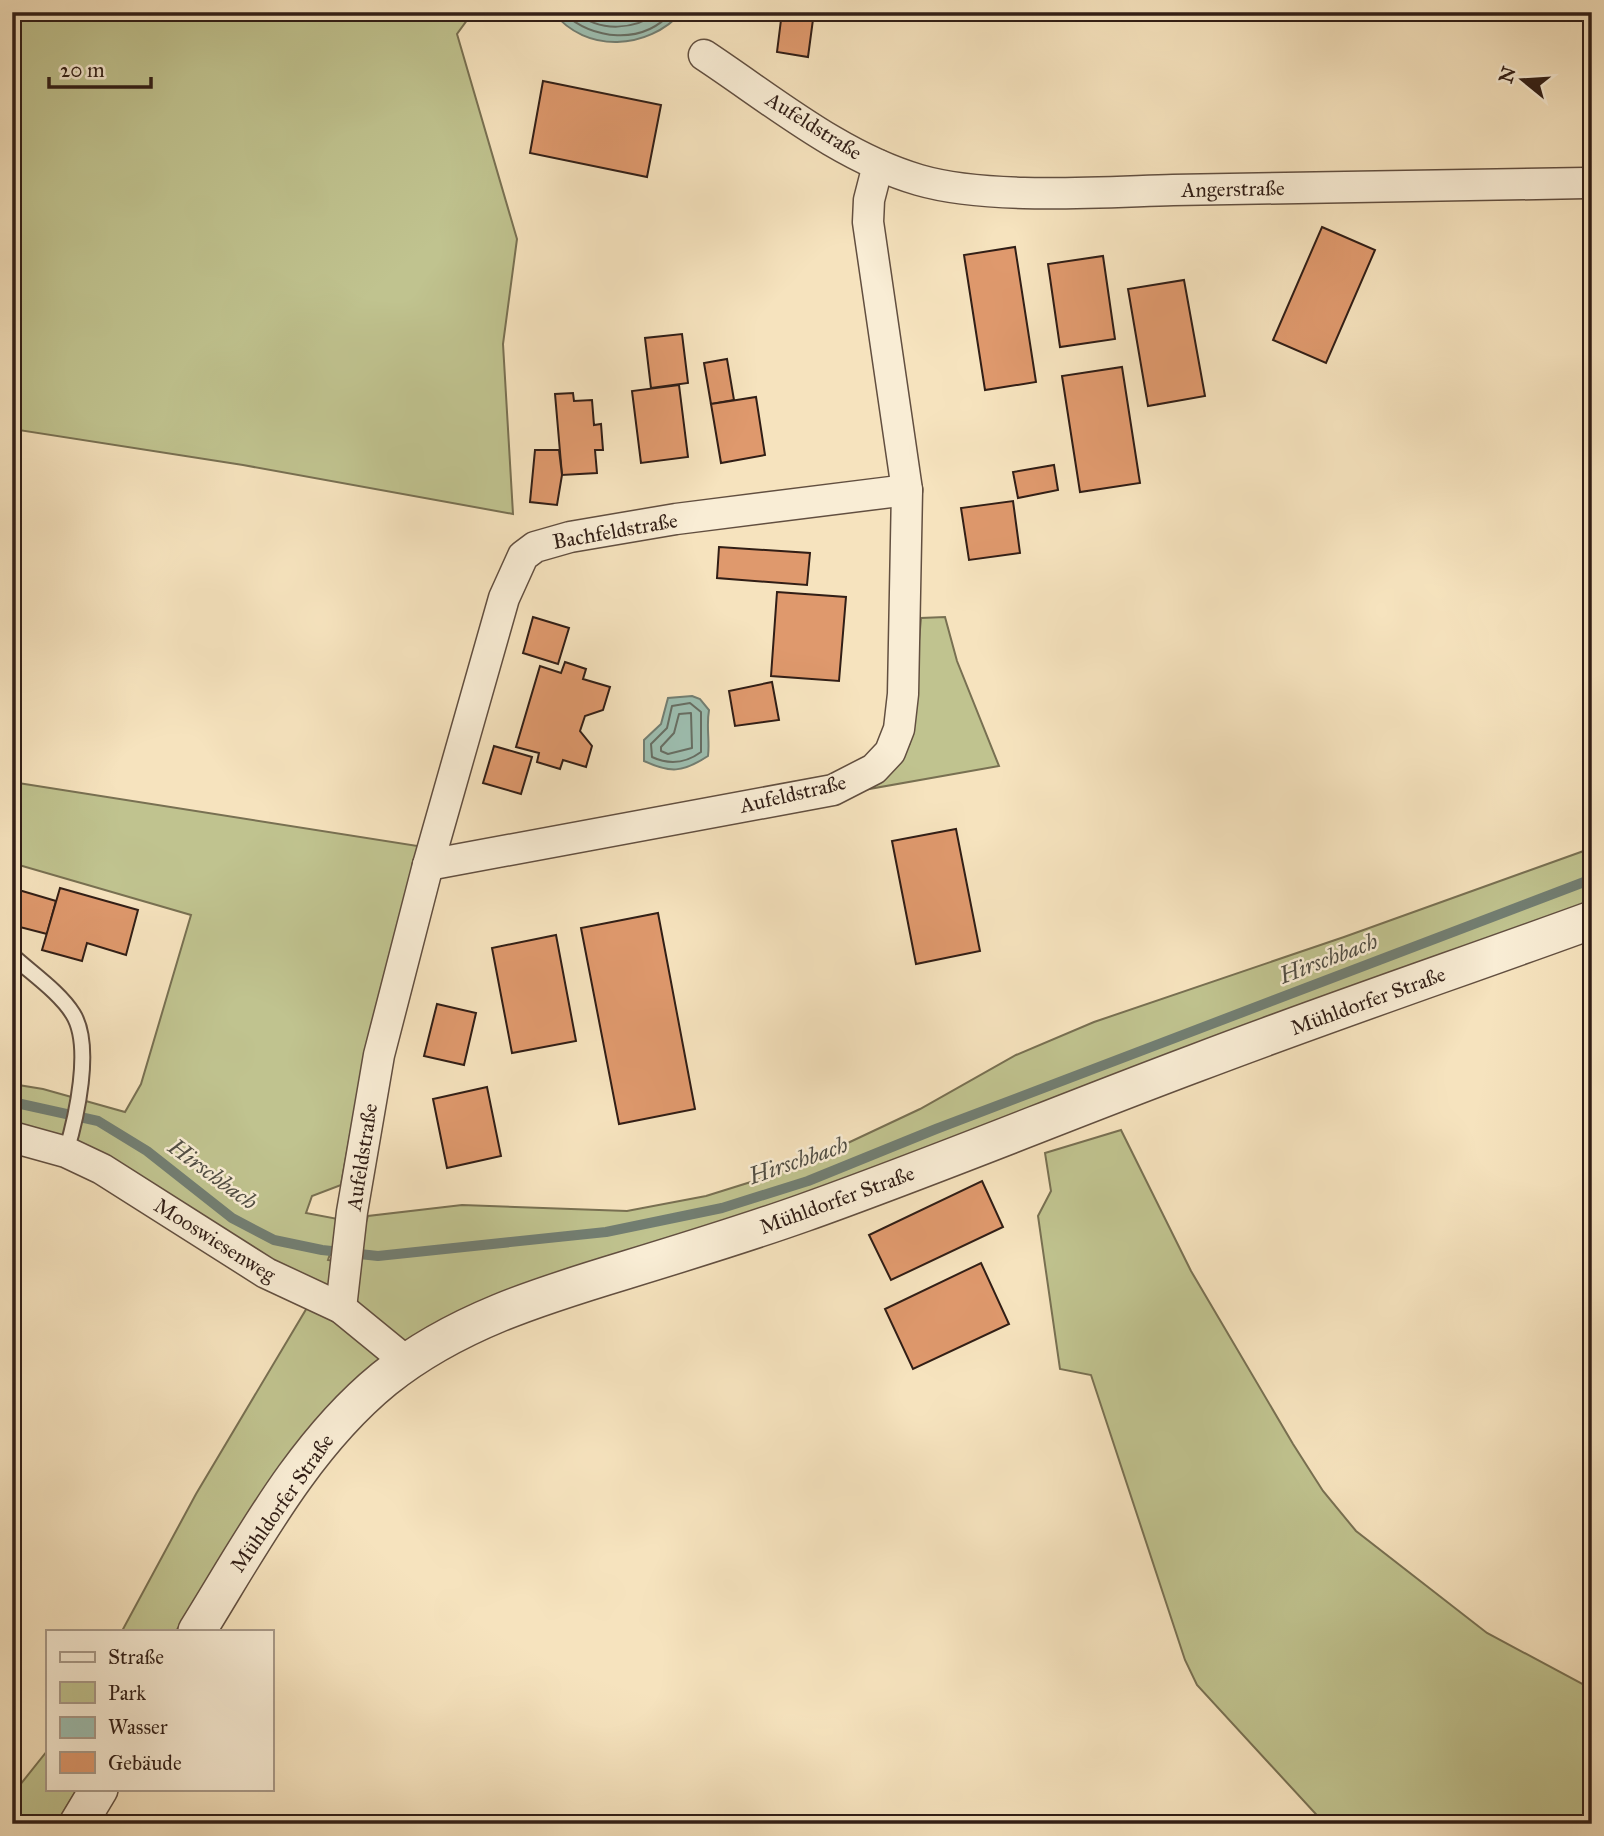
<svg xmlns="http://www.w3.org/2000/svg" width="1604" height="1836" viewBox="0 0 1604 1836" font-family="'IM FELL Great Primer',serif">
  <rect width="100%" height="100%" fill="#f6e3be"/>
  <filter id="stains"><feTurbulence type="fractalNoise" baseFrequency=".00286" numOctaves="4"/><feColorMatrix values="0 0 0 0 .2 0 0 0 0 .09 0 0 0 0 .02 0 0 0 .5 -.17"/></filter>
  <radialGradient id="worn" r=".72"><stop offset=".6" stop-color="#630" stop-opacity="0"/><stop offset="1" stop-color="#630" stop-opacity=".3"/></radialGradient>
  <g fill="#c0c38f" stroke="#787052" stroke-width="2">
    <path d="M12,12H473L457,34L517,239L503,344L513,514L243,465L12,429Z"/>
    <path d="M945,617L957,661L999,766L869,789L900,763L910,743L921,618Z"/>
    <path d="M12,782L424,847L365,1052L341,1185L312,1196L306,1213L338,1219L337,1234L328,1260L357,1265L361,1237L368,1216L462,1205L627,1211L706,1196L770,1176L835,1149L920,1109L1016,1055L1094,1022L1344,937L1592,848V904L935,1150L433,1327L375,1362L314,1423L176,1631H122L196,1494L308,1306L12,1126V1084L43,1089L125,1112L141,1084L191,915L12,863Z"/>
    <path d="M1121,1130L1191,1271L1293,1444L1323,1491L1356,1531L1487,1633L1592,1689V1824H1325L1197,1685L1185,1660L1091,1375L1060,1369L1038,1216L1051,1191L1045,1153Z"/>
    <path d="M47,1751V1789H77L56,1824H12V1795Z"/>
  </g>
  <g fill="#9dbeb0" stroke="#727e72" stroke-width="2">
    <path d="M553,12H682C648,50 586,54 553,12Z"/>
    <path d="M692,696L700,699L709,710C706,727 710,740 708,756C682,773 670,773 644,761V740L661,724L668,698Z"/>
  </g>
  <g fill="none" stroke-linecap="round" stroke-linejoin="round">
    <g stroke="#676e63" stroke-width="2">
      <path d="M562,12C593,40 642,46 672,12"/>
      <path d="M575,12C601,33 634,30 660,12"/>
      <path d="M690,703L701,712V752C686,763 669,765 652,757L651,744L667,728L672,706Z"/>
      <path d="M691,713L692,748L668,754L661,751V747L674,733L679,714Z"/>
    </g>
    <path stroke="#727e72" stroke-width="10" d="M12,1102L98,1121L147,1151L232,1218L274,1240L322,1250L378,1256L606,1232L722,1208L808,1181L936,1129L1592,879"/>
  </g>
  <g fill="#df996d" stroke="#311e16" stroke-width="2">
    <path d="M782,12H814L808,57L777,52Z"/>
    <path d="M543,81L661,105L647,177L530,153Z"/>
    <path d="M1322,227L1375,250L1326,363L1273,340Z"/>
    <path d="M1015,247L1036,382L985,390L964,255Z"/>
    <path d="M1103,256L1115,339L1060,347L1048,264Z"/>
    <path d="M1184,280L1205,396L1148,406L1128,289Z"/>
    <path d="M682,334L688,383L651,388L645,338Z"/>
    <path d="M727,359L734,400L711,404L704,363Z"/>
    <path d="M1122,367L1140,483L1080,492L1062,376Z"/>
    <path d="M679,385L688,457L641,463L632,391Z"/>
    <path d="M573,393L574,401L592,400L594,425L601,424L603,450H595L597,473L562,475L555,394Z"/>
    <path d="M756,397L765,455L721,463L711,404Z"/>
    <path d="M535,450H559L562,475L557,505L530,502Z"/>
    <path d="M1054,465L1058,490L1018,498L1013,472Z"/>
    <path d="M1013,501L1020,553L969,560L961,508Z"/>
    <path d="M719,547L810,553L807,585L717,578Z"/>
    <path d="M777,592L846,597L839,681L771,676Z"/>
    <path d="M533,617L569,628L558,664L523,653Z"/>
    <path d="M565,662L586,669L583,679L610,687L603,710L585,716L580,731L592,746L586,767L563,760L560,769L537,762L539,753L516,747L540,666L561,673Z"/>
    <path d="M772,682L779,720L735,726L729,691Z"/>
    <path d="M494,746L532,757L521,794L483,783Z"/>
    <path d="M956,829L980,951L916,964L892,841Z"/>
    <path d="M12,888L56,901L47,934L12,925Z"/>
    <path d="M60,888L138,910L126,955L87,943L82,961L42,950Z"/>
    <path d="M658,913L695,1109L619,1124L581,928Z"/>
    <path d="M556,935L576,1041L512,1053L492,948Z"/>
    <path d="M437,1004L476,1013L464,1065L424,1056Z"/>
    <path d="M487,1087L501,1156L447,1168L433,1099Z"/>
    <path d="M982,1181L1003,1227L891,1280L869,1235Z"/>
    <path d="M981,1263L1009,1324L913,1369L885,1309Z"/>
  </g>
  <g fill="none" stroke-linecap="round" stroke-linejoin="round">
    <defs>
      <path id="service" d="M15,958C34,975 60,993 73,1014C93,1046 76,1119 66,1152"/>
      <g id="minor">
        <path d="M704,55C772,100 840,157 919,180C988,200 1099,192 1173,190C1312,188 1452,185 1592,183"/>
        <path d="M428,865L833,790L874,769L890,752L899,729L903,694L907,490L868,222L869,200L878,165"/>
        <path d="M12,1137L66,1152L102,1169L266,1273L341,1308L407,1362"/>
        <path d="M341,1308L352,1212L379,1055L428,865L504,598L523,556L535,547L570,537L676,519L907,490"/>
      </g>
      <g id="tertiary">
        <path d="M197,1631C251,1544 303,1445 384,1379C455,1322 540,1296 626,1270C685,1252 744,1234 803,1213C935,1166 1065,1112 1196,1063C1327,1013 1460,968 1592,920"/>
        <path d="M78,1824L99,1789"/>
      </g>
    </defs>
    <use href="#service" stroke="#624f40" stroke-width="18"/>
    <use href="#minor" stroke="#624f40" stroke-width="33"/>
    <use href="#tertiary" stroke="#624f40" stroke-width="40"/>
    <use href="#service" stroke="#f9edd5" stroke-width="14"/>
    <use href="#minor" stroke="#f9edd5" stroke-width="30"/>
    <use href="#tertiary" stroke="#f9edd5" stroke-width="37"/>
  </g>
  <g text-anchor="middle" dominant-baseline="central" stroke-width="5" stroke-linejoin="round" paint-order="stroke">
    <g font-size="21" fill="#311e16" stroke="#f9edd5">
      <text transform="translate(814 126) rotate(32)">Aufeldstraße</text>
      <text transform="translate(1233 189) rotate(-1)">Angerstraße</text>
      <text transform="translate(615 531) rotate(-10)">Bachfeldstraße</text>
      <text transform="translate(793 794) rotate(-13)">Aufeldstraße</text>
      <text transform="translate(1368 1001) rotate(-20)">Mühldorfer Straße</text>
      <text transform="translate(362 1157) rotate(-81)">Aufeldstraße</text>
      <text transform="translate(837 1200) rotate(-20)">Mühldorfer Straße</text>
      <text transform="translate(215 1240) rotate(32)">Mooswiesenweg</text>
      <text transform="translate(282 1503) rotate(-55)">Mühldorfer Straße</text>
    </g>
    <g font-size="23" font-style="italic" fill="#514e44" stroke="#f9edd5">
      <text transform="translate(1328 958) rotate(-21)">Hirschbach</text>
      <text transform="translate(798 1160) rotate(-19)">Hirschbach</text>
      <text transform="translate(213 1174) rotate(36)">Hirschbach</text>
    </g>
  </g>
  <rect width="1604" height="1836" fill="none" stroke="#f6e3be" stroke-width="42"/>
  <rect x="14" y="14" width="1576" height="1808" fill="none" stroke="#311e16" stroke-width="3.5"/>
  <rect x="21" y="21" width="1562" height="1794" fill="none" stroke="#311e16" stroke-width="2"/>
  <rect x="46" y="1630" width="228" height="161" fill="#f9edd5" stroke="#a99a89" stroke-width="2"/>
  <rect x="60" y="1652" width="35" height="10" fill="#f9edd5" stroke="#a99a89" stroke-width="2"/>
  <text x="108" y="1664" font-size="21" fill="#311e16">Straße</text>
  <rect x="60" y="1682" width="35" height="21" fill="#c0c38f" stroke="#a99a89" stroke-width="2"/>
  <text x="108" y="1700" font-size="21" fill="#311e16">Park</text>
  <rect x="60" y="1717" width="35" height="21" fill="#9dbeb0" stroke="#a99a89" stroke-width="2"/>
  <text x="108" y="1734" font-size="21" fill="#311e16">Wasser</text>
  <rect x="60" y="1752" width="35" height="21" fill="#df996d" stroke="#a99a89" stroke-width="2"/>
  <text x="108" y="1770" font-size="21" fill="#311e16">Gebäude</text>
  <g transform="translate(1523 80) rotate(288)" stroke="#f9edd5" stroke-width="5" paint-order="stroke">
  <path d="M0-5L12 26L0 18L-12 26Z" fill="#311e16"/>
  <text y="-10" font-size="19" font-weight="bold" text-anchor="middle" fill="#311e16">N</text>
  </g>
  <path d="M49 77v10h102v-10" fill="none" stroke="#311e16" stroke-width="3.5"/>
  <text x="60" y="77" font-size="21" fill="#311e16" stroke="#f9edd5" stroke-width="5" paint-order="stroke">20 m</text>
  <rect width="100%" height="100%" filter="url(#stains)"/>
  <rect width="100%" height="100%" fill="url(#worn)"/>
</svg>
